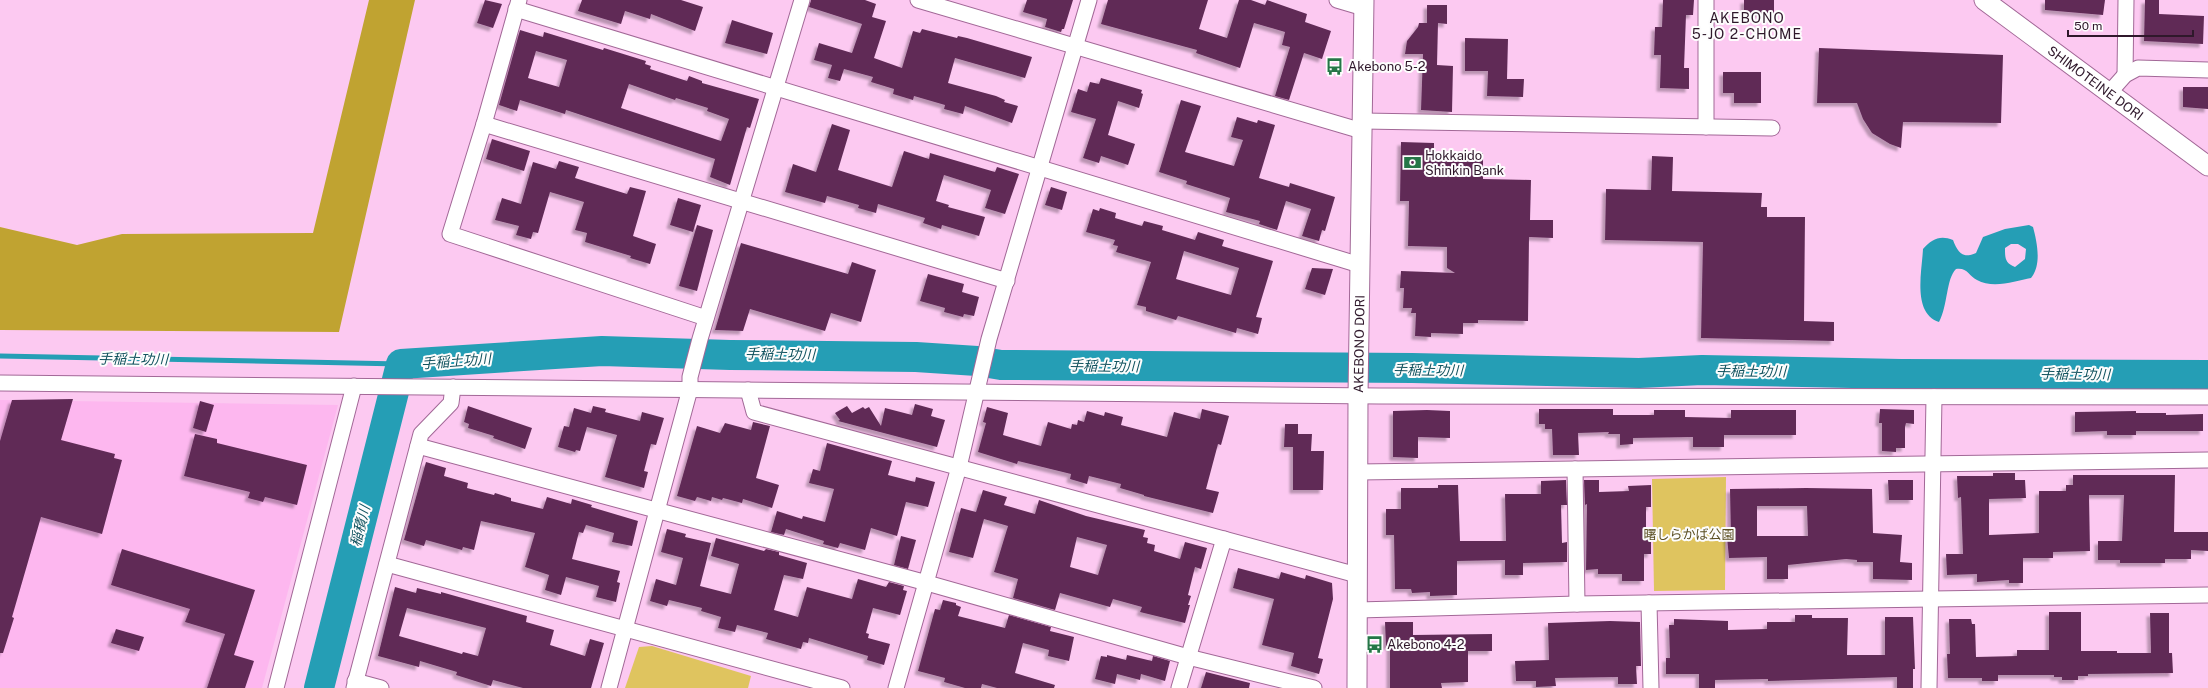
<svg xmlns="http://www.w3.org/2000/svg" width="2208" height="688" viewBox="0 0 2208 688" font-family="'Public Sans','Noto Sans JP',sans-serif">
  <defs>
    <filter id="shadow"><feDropShadow dx="-3.5" dy="3.5" stdDeviation="1" flood-color="#0004"/></filter>
  </defs>
  <rect width="100%" height="100%" fill="#fcc9f1"/>
  <path fill="#fdb7ef" d="M0,400L338,405L262,688H0Z"/>
  <g fill="#dfc45f">
    <path d="M1726,477L1725,590L1654,591L1652,479Z"/>
    <path d="M652,646L751,676L748,688H625L639,647Z"/>
  </g>
  <path fill="#c0a331" d="M369,0H415L339,332L0,330V227L77,245L122,234L313,233Z"/>
  <path fill="#259eb5" fill-rule="evenodd" d="M2029,225L2033,227C2037,242 2042,265 2031,278C2016,281 1993,289 1977,280C1969,276 1967,267 1956,269C1946,279 1948,305 1939,322C1912,313 1922,271 1923,249C1932,239 1940,235 1953,240C1958,253 1963,259 1976,253L1983,237L2005,229ZM2011,244H2018L2026,249L2025,259L2015,267C2005,263 2005,258 2005,248Z"/>
  <g fill="none" stroke-linecap="round" stroke-linejoin="round">
    <path stroke="#259eb5" stroke-width="5" d="M0,356L401,364"/>
    <path stroke="#259eb5" stroke-width="30" d="M319,688L401,364L602,351L730,355L916,357L977,361L1001,365L1412,368L1639,373L1702,370L1901,374L2208,375"/>
  </g>
  <g fill="#602b57" fill-rule="evenodd" filter="url(#shadow)">
    <path d="M485,0L502,4L493,28L477,23Z"/>
    <path d="M582,0H681L703,7L695,31L651,14L650,19L625,11L621,24L578,11Z"/>
    <path d="M811,0H865L876,4L872,17L886,21L874,58L902,68L913,31L920,33L922,29L957,38L958,36L967,38L1032,57L1025,78L955,58L948,83L996,96L1005,100L1004,102L1018,106L1012,123L965,106L963,114L944,109L945,105L914,96L913,100L893,94L894,89L871,82L873,77L844,69L840,81L828,78L832,65L814,60L819,43L852,53L862,24L809,7Z"/>
    <path d="M1027,0H1073L1064,29H1062L1061,32L1045,27L1047,19L1023,12Z"/>
    <path d="M1108,0H1208L1199,29L1227,38L1239,0H1251L1265,5L1267,0L1307,14L1305,22L1331,31L1322,59L1304,53L1289,100L1275,96L1290,47L1282,45L1285,32L1254,23L1240,68L1196,53L1197,50L1101,24Z"/>
    <path d="M1663,0H1694L1693,15H1686L1684,68H1689V89L1660,88L1661,55H1654L1655,27H1662Z"/>
    <path d="M1744,0H1774V14L1744,13Z"/>
    <path d="M2045,0H2105L2103,15L2045,10Z"/>
    <path d="M2145,0H2159V14L2204,16L2203,44L2144,41Z"/>
    <path d="M1427,5H1447V24L1438,23L1437,65L1453,66L1452,112L1421,110L1423,54H1405L1407,41L1418,27L1419,23H1427Z"/>
    <path d="M732,20L773,33L767,54L725,43Z"/>
    <path d="M520,30L543,37L544,32L603,50L604,48L646,61L645,64L651,66L650,69L687,81L689,76L702,81V83L759,99L750,128L747,127L730,185L710,177L715,159L566,110L565,114L520,100L517,111L499,105ZM536,51L567,60L559,87L528,78ZM629,84L675,100L676,98L708,108L707,111L729,119L721,141L621,108Z"/>
    <path d="M1465,38L1508,39L1507,79H1524L1523,97L1487,96L1488,71H1465Z"/>
    <path d="M1819,48L2003,55L2001,123L1903,122L1901,148L1890,144L1872,133L1863,119L1857,103H1817Z"/>
    <path d="M1723,72H1761V103H1734V93H1723Z"/>
    <path d="M1101,78L1142,90L1141,93L1143,94L1139,108L1118,101L1108,135L1135,144L1128,165L1101,156L1099,163L1083,158L1096,119L1071,112L1078,89L1087,92L1090,82L1099,84Z"/>
    <path d="M2183,87H2208V109L2183,107Z"/>
    <path d="M1181,100L1201,106L1185,152L1234,166L1243,140L1231,137L1237,117L1257,123L1258,120L1275,125L1259,178L1289,187L1290,183L1335,197L1325,231L1322,230L1319,241L1302,236L1311,209L1286,201L1277,230L1259,224L1260,221L1226,212L1230,198L1186,184L1187,181L1159,172Z"/>
    <path d="M832,124L850,130L838,170L892,187L904,151L929,159L930,153L995,172L997,167L1019,174L1005,214L985,208L991,190L944,175L936,201L949,205L948,207L985,217L979,236L942,225L941,229L923,223L925,218L878,204L876,213L858,208L859,205L827,196L825,203L785,192L793,164L816,172Z"/>
    <path d="M492,139L530,151L524,171L486,159Z"/>
    <path d="M1401,142L1434,143V158L1465,159V153H1483V179L1531,180L1530,220H1553V238L1529,237L1528,321L1478,320V323H1463V334L1431,333V337L1415,336L1416,313H1411L1412,308H1403L1404,288H1400L1401,271L1455,273L1447,268V247L1408,246L1409,201H1400Z"/>
    <path d="M1652,156L1673,157L1672,191L1762,193L1761,207H1767V217H1805L1804,321L1834,322V341L1701,338L1703,242L1605,240L1606,189L1651,190Z"/>
    <path d="M559,161L579,167L575,178L627,194L630,187L646,191L633,236L656,244L650,264L630,258L631,256L585,242L587,233L575,230L584,202L550,192L538,233L533,232L531,239L516,235L519,226L495,220L502,198L521,204L533,162L556,169Z"/>
    <path d="M1051,187L1067,192L1062,210L1045,205Z"/>
    <path d="M678,198L701,205L693,232L670,225Z"/>
    <path d="M1100,208L1116,213L1115,218L1142,226L1144,221L1163,226L1162,230L1195,240L1198,232L1224,240L1222,246L1273,261L1256,317L1262,318L1258,334L1237,328L1236,333L1178,316L1176,320L1146,311V307L1137,305L1151,262L1116,252L1118,246L1113,245L1115,240L1086,232L1093,209L1099,211ZM1184,251L1239,268L1231,295L1176,279Z"/>
    <path d="M697,225L713,230L697,291L679,286Z"/>
    <path d="M741,243L848,274L852,262L876,270L861,322L831,313L825,331L750,309L743,331L715,330Z"/>
    <path d="M1312,268L1333,269L1325,295L1305,289Z"/>
    <path d="M928,274L964,284L962,292L979,297L974,316L964,314L963,317L944,312L945,308L920,301Z"/>
    <path d="M73,399L61,440L115,454L114,458L122,460L102,534L41,517L12,617L14,618L3,653H0V441L12,400Z"/>
    <path d="M200,401L214,405L206,432L193,428Z"/>
    <path d="M915,404L933,409L931,416L945,420L937,447L838,421L840,420L835,413L847,406L852,413L863,407L865,409L869,407L881,426L885,408L912,415Z"/>
    <path d="M468,406L532,428L525,449L493,438L494,436L468,428L469,424L464,422Z"/>
    <path d="M593,406L606,409L605,412L640,421L642,412L664,418L656,445L651,444L644,471L648,472L644,488L605,477L617,435L587,427L580,451L576,450L575,452L558,447L564,426L569,427L574,408L591,413Z"/>
    <path d="M987,407L1008,413L1003,435L1041,446L1048,422L1071,429L1072,424L1077,425L1078,420L1084,422L1087,411L1104,416L1105,412L1123,417L1121,425L1167,437L1174,412L1200,419L1202,409L1229,416L1221,445L1218,444L1206,489L1219,492L1213,513L1144,496V495L1120,488L1121,484L1089,476L1087,484L1070,479L1071,474L1018,461L1017,464L978,452L986,423L983,422Z"/>
    <path d="M1539,409H1613V415H1654V410H1685V417L1731,418V410H1796V435H1724V447H1693V437L1633,438V444L1620,445V434H1608L1609,432L1578,433L1579,455H1553L1552,429H1545V424H1539Z"/>
    <path d="M1880,409L1914,410V424L1906,423L1905,427V448H1896V452L1882,451V423H1879Z"/>
    <path d="M1427,410L1450,411V438L1418,437V458L1393,457V411Z"/>
    <path d="M2136,411V413H2166V415L2203,414V431H2136V435H2107V431L2075,432V412Z"/>
    <path d="M753,422L770,426L756,478L779,485L772,508L743,499L742,503L723,498L722,500L712,497L711,501L697,497L695,501L677,496L697,426L720,433L725,423L751,430Z"/>
    <path d="M1285,424H1298V434H1312L1311,451H1324L1323,490H1293V447H1284Z"/>
    <path d="M195,434L217,439V443L307,465L297,505L265,497L263,502L248,498L250,492L184,476Z"/>
    <path d="M827,443L892,461L888,475L915,482L916,477L935,482L928,507L906,502L897,536L871,528L865,550L840,543L838,548L823,544L824,541L786,529L784,535L771,532L777,511L802,519L803,516L825,522L834,489L809,483L813,469L820,471Z"/>
    <path d="M426,462L446,468L444,476L468,483L467,488L494,495L495,493L511,498V501L543,509L547,497L571,504L572,499L592,505L591,507L638,521L632,546L612,542L614,533L586,525L583,533L579,532L572,559L620,571L617,582L620,583L616,602L596,597L599,586L566,577L561,595L545,590L549,575L525,567L535,533L481,521L474,550L463,547L462,550L426,540L424,546L404,540Z"/>
    <path d="M1993,473H2015V480H2025L2026,498L1989,499V535L2039,533V491H2066V485H2073V475H2175L2174,532H2208V551L2191,550V559H2165V563H2120V560H2098V541H2122L2124,495H2089L2090,551L2053,552V558H2023V583H2009V580L1977,582V574L1947,575L1946,554H1963L1961,497L1958,498L1957,476H1993Z"/>
    <path d="M1566,480L1567,505H1561L1562,543L1567,542V562L1523,563V575H1505V560L1457,561V595L1430,596V592L1412,593L1411,589H1395L1394,535H1386V509H1401V488H1438V485H1458L1460,541H1506L1505,494H1541V481Z"/>
    <path d="M1584,480H1599V492L1629,491L1628,486L1651,485V507H1646V536H1651V554H1644V581H1622V574H1598V569L1586,570L1587,504L1585,505Z"/>
    <path d="M1888,480H1913V500H1889Z"/>
    <path d="M1806,488L1872,489L1873,533L1902,535L1900,562L1912,563V580L1873,579V562H1857V560L1846,559L1788,565V579H1767V557L1729,558L1727,537H1731L1730,489ZM1757,506H1807L1808,536H1757Z"/>
    <path d="M983,490L1007,497L1004,505L1035,514L1039,500L1086,516L1145,530L1143,537L1148,538L1147,543L1155,545L1154,551L1180,559L1185,542L1207,548L1201,569L1195,567L1188,595L1191,596L1188,605H1190L1185,623L1140,612L1142,607L1113,599L1110,607L1060,593L1055,610L1013,598L1018,579L994,572L1008,526L984,519L973,558L949,552L961,508L976,512ZM1077,537L1107,545L1098,575L1070,567Z"/>
    <path d="M667,529L686,534L685,537L711,543L700,586L731,594L739,564L711,556L716,538L764,551L766,549L779,552V555L807,563L803,579L784,575L774,610L798,617L807,587L852,599L858,579L886,587L889,582L904,586L903,590L907,591L900,615L873,608L866,633L869,634L868,638L890,644L884,665L867,660L868,656L809,638L808,643L803,642L801,649L766,639L768,633L737,625L735,632L718,628L721,617L701,611L702,608L669,600L667,606L650,601L656,579L676,585L683,558L661,552Z"/>
    <path d="M901,536L916,540L908,569L894,565Z"/>
    <path d="M122,549L255,590L234,655L254,661L245,688H207L225,634L185,622L190,609L111,585Z"/>
    <path d="M1238,568L1279,579L1281,572L1305,579L1306,575L1332,583L1333,599L1318,658L1323,659L1319,674L1291,666L1294,653L1262,645L1274,599L1233,588Z"/>
    <path d="M395,587L416,593L417,588L441,594V592L527,616L526,622L554,630L550,645L585,656L590,639L604,643L591,688H523L493,680L491,686L456,675L457,672L420,661L419,667L378,656ZM407,608L486,628L478,656L463,652L462,654L399,636Z"/>
    <path d="M943,600L956,603V605L961,607L958,616L1005,628L1009,615L1051,627L1050,631L1074,637L1069,661L1048,656L1049,650L1023,643L1015,673L1055,685L1054,688H997L982,684L981,688H965L944,682L945,678L918,671L935,609L940,610Z"/>
    <path d="M2049,612H2081V651H2117V653H2151L2150,613H2169V653H2172L2173,673L2088,674V676H2078V680H2062V677H2054V675H1998V681H1982V678H1948L1947,654H1950L1949,619H1971L1972,624H1975L1976,657L2017,656V650H2049Z"/>
    <path d="M1795,615H1812V618H1848L1847,655H1885V617H1913L1915,669H1913V688H1897V677L1768,681V679L1715,680V688H1699V674H1666V658H1670L1669,625H1674V619L1728,621V630L1767,629V622H1795Z"/>
    <path d="M1610,621L1640,622L1641,666H1636L1637,684H1618V677L1555,678L1556,686L1536,687V681H1516L1515,661L1549,660L1548,623Z"/>
    <path d="M1385,622H1413V635L1492,634V651H1468V682L1441,683L1442,688H1390V646H1386Z"/>
    <path d="M116,629L144,637L139,651L111,643Z"/>
    <path d="M1107,655L1126,660L1127,655L1152,661L1153,656L1170,661L1165,681L1141,674L1140,680L1117,674L1115,684L1095,679L1101,656L1107,657Z"/>
    <path d="M1206,672L1250,683L1249,688H1201Z"/>
  </g>
  <g fill="none" stroke-linecap="round" stroke-linejoin="round">
    <defs>
      <g id="minor">
        <path d="M519,0L484,124L450,234L706,318"/>
        <path d="M918,0L1362,131"/>
        <path d="M1337,0L1364,8"/>
        <path d="M516,9L1360,265"/>
        <path d="M2125,75L2126,0"/>
        <path d="M2109,93L2125,75L2138,68L2208,70"/>
        <path d="M1363,121L1772,128"/>
        <path d="M484,124L1007,281"/>
        <path d="M1706,127V0"/>
        <path d="M0,383L1379,396L2208,397"/>
        <path d="M748,390L754,412L1357,575"/>
        <path d="M418,446L927,583L1188,657L1314,688"/>
        <path d="M1575,469L1577,604"/>
        <path d="M1358,472L2208,460"/>
        <path d="M387,564L842,688"/>
        <path d="M1649,603L1651,688"/>
        <path d="M1358,610L1577,604L2208,595"/>
        <path d="M355,681L381,688"/>
        <path d="M276,688L354,386"/>
        <path d="M354,688L421,434L451,403L453,387"/>
        <path d="M609,688L690,389V377L700,339L802,0"/>
        <path d="M896,688L959,467L989,339L1089,0"/>
        <path d="M1179,688L1224,539"/>
        <path d="M1929,688L1934,397"/>
      </g>
      <g id="tertiary">
        <path id="s1" d="M1984,0L2208,166"/>
        <path id="s2" d="M1357,688L1358,396L1364,0"/>
      </g>
    </defs>
    <use href="#minor" stroke="#a26897" stroke-width="17"/>
    <use href="#tertiary" stroke="#a26897" stroke-width="21"/>
    <use href="#minor" stroke="#fff" stroke-width="15"/>
    <use href="#tertiary" stroke="#fff" stroke-width="19"/>
  </g>
  <defs>
    <symbol id="bus-bare" viewBox="-9 -9 18 18"><path d="M-5-6H5V4H4V6H2V4H-2V6H-4V4H-5ZM-3.5-4V0h7V-4ZM-3.5 1.2v1.5H-2V1.2ZM2 1.2v1.5H3.5V1.2Z" fill="#257647" stroke="#fdfdfd" stroke-width="2.5" paint-order="stroke"/></symbol>
    <symbol id="bank-bare" viewBox="-9 -9 18 18"><path d="M-6-4H6V4H-6ZM0-2.3a2.3 2.3 0 1 0 0 4.6a2.3 2.3 0 1 0 0-4.6Z" fill="#257647" stroke="#fdfdfd" stroke-width="2.5" paint-order="stroke"/></symbol>
  </defs>
  <g fill-rule="evenodd">
    <use href="#bus-bare" x="1322" y="54" width="25" height="25"/>
    <use href="#bank-bare" x="1400" y="150" width="25" height="25"/>
    <use href="#bus-bare" x="1362" y="632" width="25" height="25"/>
  </g>
  <g text-anchor="middle" dominant-baseline="central" stroke-width="4" stroke-linejoin="round" paint-order="stroke">
    <g font-size="13" fill="#2f182b" stroke="#fdfdfd" text-anchor="start">
      <text x="1348" y="66">Akebono 5-2</text>
      <text x="1425" y="155">Hokkaido<tspan x="1425" dy="15">Shinkin Bank</tspan></text>
      <text x="1387" y="644">Akebono 4-2</text>
    </g>
    <g font-size="13" fill="#2f182b" stroke="#fdfdfd">
      <text stroke="none"><textPath href="#s1" startOffset="139">SHIMOTEINE DORI</textPath></text>
      <text stroke="none"><textPath href="#s2" startOffset="344">AKEBONO DORI</textPath></text>
    </g>
    <g font-size="13" fill="#5b4f22" stroke="#fdfdfd">
      <text x="1689" y="534">曙しらかば公園</text>
    </g>
    <g font-size="14" letter-spacing="1" fill="#2f182b" stroke="#fdfdfd">
      <text x="1747" y="18">AKEBONO<tspan x="1747" dy="16">5-JO 2-CHOME</tspan></text>
    </g>
    <g font-size="14" font-style="italic" fill="#12535f" stroke="#fdfdfd">
      <text transform="translate(780 354) rotate(1)">手稲土功川</text>
      <text transform="translate(133 359) rotate(1)">手稲土功川</text>
      <text transform="translate(456 361) rotate(-4)">手稲土功川</text>
      <text transform="translate(1104 366) rotate(1)">手稲土功川</text>
      <text transform="translate(1428 370) rotate(1)">手稲土功川</text>
      <text transform="translate(1751 371) rotate(1)">手稲土功川</text>
      <text transform="translate(2075 374) rotate(1)">手稲土功川</text>
      <text transform="translate(360 526) rotate(-76)">稲積川</text>
    </g>
  </g>
  <path d="M2068 30v6h125v-6" fill="none" stroke="#2f182b" stroke-width="2"/>
  <text x="2074" y="30" font-size="12" fill="#2f182b" stroke="#fdfdfd" stroke-width="3" paint-order="stroke">50 m</text>
</svg>
